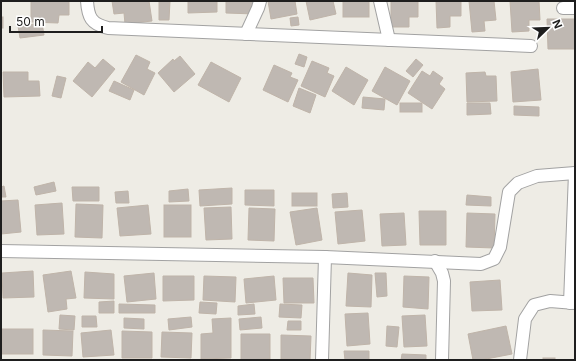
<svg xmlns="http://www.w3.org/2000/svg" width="576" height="361" viewBox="0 0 576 361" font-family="Inter,sans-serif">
  <rect width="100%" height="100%" fill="#eeece5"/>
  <g fill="#bfb8b2" stroke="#bfb4a9">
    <path d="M31,1H69V15H59L58,23L31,22Z"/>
    <path d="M112,1H149L152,21L125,24L124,13L114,14Z"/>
    <path d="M159,1H170L169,20H159Z"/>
    <path d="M188,1H217V12L188,13Z"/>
    <path d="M226,1H255V14L226,13Z"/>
    <path d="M268,1H295L297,14L271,19Z"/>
    <path d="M306,1H333L336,14L310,20Z"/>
    <rect x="343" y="1" width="26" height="16"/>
    <path d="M391,1H418V17H409V27H391Z"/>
    <path d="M436,1H461V16H450V27L437,28Z"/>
    <path d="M469,1H494L496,20L484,21L485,31L472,32Z"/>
    <path d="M510,1H539L540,20H529V31L512,32Z"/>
    <rect x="1" y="17" width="2" height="11"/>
    <path d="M298,17L299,25L291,26L290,18Z"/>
    <path d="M547,19H575V49H548Z"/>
    <path d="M42,23L44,35L20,38L18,26Z"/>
    <path d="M299,54L307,57L304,67L295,64Z"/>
    <path d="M136,55L150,62L147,69L155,73L144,95L121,82Z"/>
    <path d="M180,56L195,74L174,92L158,73L173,59L174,61Z"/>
    <path d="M103,59L115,69L92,97L73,81L88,62L95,68Z"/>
    <path d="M416,59L423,65L413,77L406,71Z"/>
    <path d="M312,61L329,68L327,73L334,76L325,97L301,86Z"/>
    <path d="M211,62L241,78L229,102L198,85Z"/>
    <path d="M274,65L292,73L290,77L298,80L288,102L263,90Z"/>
    <path d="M346,67L368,80L354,105L332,91Z"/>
    <path d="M385,67L410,81L397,105L372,91Z"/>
    <path d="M538,69L541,100L513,102L511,72Z"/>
    <path d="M422,71L430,76L433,71L443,78L439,84L445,89L432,109L408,93Z"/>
    <path d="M3,72H28V81H39L40,96L4,97Z"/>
    <path d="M485,72L486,76H496L497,101L467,102L466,73Z"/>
    <path d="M57,76L66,78L61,98L52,96Z"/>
    <path d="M114,81L134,90L130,100L109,91Z"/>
    <path d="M299,88L316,95L310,113L293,106Z"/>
    <path d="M363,97L385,99L384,110L362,108Z"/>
    <rect x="400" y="103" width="22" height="9"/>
    <path d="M467,103H490L491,114L467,115Z"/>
    <path d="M514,106L539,107V116L514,115Z"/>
    <path d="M54,182L56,191L36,195L34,187Z"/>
    <path d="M4,186L6,197H1V187Z"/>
    <path d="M72,187H99V201H73Z"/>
    <path d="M232,188V204L200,206L199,190Z"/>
    <path d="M188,189L189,201L169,202V191Z"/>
    <path d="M245,190H274V206L245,205Z"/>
    <path d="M128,191L129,203H116L115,192Z"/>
    <rect x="292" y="193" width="25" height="13"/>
    <path d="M347,193L348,207L333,208L332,194Z"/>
    <path d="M467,195L491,197V206L466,205Z"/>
    <path d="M18,200L21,232L1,234V201Z"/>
    <path d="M62,203L64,234L37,235L35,205Z"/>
    <path d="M76,204L103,205L102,238L75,237Z"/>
    <path d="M148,205L151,234L120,236L117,208Z"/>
    <rect x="164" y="205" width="27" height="32"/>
    <path d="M231,207L232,239L206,240L204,208Z"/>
    <path d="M249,208L275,209L274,241L248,240Z"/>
    <path d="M317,208L322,240L296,245L290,212Z"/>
    <path d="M362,210L365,241L338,244L335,212Z"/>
    <path d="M419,211H446V245H420Z"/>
    <path d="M404,213L406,245L382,246L380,214Z"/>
    <path d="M467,213L495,214L494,248L466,247Z"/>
    <path d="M33,271L34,297L3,298L2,273Z"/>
    <path d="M71,271L76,298L66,299L67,309L48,312L43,275Z"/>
    <path d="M85,272L114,274V299L84,298Z"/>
    <path d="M154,273L156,299L127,302L124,276Z"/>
    <path d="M348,273L372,275L371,307L346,306Z"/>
    <path d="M375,273H386L387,296L377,297Z"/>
    <path d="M163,276H194V300L163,301Z"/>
    <path d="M204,276L236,277L235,302L203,300Z"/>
    <path d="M274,276L276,300L246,303L244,279Z"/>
    <path d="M404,276L429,277L428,309L403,307Z"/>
    <path d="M283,278H313L314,303H284Z"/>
    <path d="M500,280L502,310L472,311L470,282Z"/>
    <path d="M114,301V313H99V302Z"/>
    <path d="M200,302L217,303L216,314L199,313Z"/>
    <path d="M119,304L155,305V313H119Z"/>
    <path d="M254,304L255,314L238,315V306Z"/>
    <path d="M280,304L302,305L301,318L279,317Z"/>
    <path d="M368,313L370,344L347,346L345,314Z"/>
    <path d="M60,315L75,316L74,330L59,329Z"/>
    <path d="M425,315L427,346L404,347L402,316Z"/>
    <path d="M82,316H96L97,327H82Z"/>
    <path d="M191,317L192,327L169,330L168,319Z"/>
    <path d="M261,317L262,328L240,330L239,319Z"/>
    <path d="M124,318L144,319V329L124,328Z"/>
    <path d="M231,318V358L201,359V334L213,333L212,319Z"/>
    <path d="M288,321H301V330H287Z"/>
    <path d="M387,326L399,327L397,347L386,346Z"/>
    <path d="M506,326L512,354L481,360H473L468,334Z"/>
    <rect x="2" y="329" width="31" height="25"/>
    <path d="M43,330L73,331L72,356L43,355Z"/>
    <path d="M111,330L114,355L83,357L81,333Z"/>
    <path d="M122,331L152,332V358H122Z"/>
    <path d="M162,332L192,333L191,358L161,357Z"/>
    <path d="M241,334H270V359L241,360Z"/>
    <path d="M281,335L311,336L310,360L281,359Z"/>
    <path d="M344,351H369V360H345Z"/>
    <path d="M402,354L426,355V360H401Z"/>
    <rect x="543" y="358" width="12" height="2"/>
  </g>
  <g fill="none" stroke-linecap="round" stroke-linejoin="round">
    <defs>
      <g id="street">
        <path d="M87,1C88,17 91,24 108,28L531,46"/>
        <path d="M380,1L389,40"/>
        <path d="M563,8H575"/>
        <path d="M246,34L258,8L260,1"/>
        <path d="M1,251L325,257L481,264L494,259L500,247L509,192L518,183L537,176L575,173"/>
        <path d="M435,261L442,273L444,281L442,360"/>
        <path d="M570,303L575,173"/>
        <path d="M322,360L325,257"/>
        <path d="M520,360L525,319L534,305L550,301L575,303"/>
      </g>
    </defs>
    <use href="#street" stroke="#a2a2a2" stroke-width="14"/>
    <use href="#street" stroke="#fff" stroke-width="12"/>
  </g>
  <rect width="576" height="361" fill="none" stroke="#1e1e1e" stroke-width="4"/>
  <g transform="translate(548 28) rotate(67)" stroke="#ffffff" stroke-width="3" paint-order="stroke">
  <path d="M0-3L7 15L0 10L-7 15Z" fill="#1e1e1e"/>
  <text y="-6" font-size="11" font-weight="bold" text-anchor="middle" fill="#1e1e1e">N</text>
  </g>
  <path d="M10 26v6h92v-6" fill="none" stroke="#1e1e1e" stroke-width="2"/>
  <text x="16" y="26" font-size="12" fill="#1e1e1e" stroke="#ffffff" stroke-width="3" paint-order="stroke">50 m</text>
</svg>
